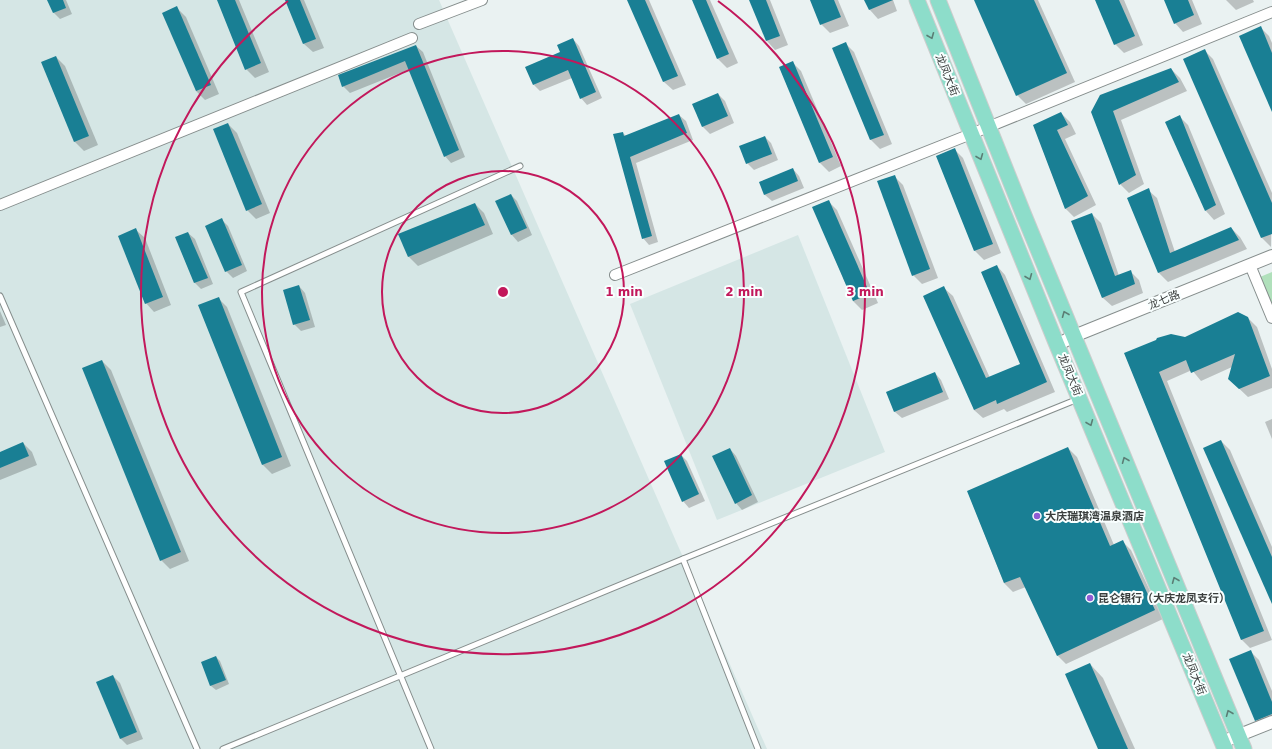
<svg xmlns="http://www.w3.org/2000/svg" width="1272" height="749" viewBox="0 0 1272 749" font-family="'DejaVu Sans','Noto Sans SC',sans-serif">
  <rect width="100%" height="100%" fill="#eaf2f2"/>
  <g fill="#d5e6e5">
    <path d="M0,0H439L767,749H0Z"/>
    <path d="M798,235L885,452L717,520L630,304Z"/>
  </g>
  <path fill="#b0e0bb" d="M1272,272V304L1260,277Z"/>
  <g fill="#0003">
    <path d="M48,0H66L72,14L60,19L54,13Z"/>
    <path d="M218,0H239L269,72L255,78L246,69Z"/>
    <path d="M286,0H304L324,48L313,52L304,44Z"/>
    <path d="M628,0H649L686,85L673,90L664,82Z"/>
    <path d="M693,0H710L738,63L727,68L718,59Z"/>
    <path d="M750,0H770L788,45L775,50L767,41Z"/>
    <path d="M811,0H838L849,26L830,33L821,24Z"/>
    <path d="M865,0H893L897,11L878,19L870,10Z"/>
    <path d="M975,0H1038L1075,82L1026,104L1017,95Z"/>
    <path d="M1097,0H1124L1143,45L1124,53L1115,44Z"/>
    <path d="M1165,0H1192L1202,24L1183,32L1175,23Z"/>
    <path d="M1226,0H1253L1254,2L1236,10Z"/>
    <path d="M177,8L186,17L219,94L205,100L196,91Z"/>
    <path d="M1260,27L1269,36L1272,43V109Z"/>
    <path d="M573,39L579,46L602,98L587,105L581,98L572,78L540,91L534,85Z"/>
    <path d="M845,43L854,52L892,144L880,149L871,140L834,48Z"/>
    <path d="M416,46L423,52L465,157L451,163L445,156L410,69L350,93L343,86Z"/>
    <path d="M1204,50L1213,59L1272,193L1271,247L1262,238L1184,59Z"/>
    <path d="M56,57L65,66L98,145L84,151L75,142L42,63Z"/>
    <path d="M792,62L801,71L841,166L829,172L820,163L780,68Z"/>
    <path d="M1171,69L1180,78L1187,91L1121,120L1144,184L1129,193L1120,184L1092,112Z"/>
    <path d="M718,94L725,101L734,123L710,134L703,127L693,105Z"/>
    <path d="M1061,113L1070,122L1076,134L1065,139L1096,205L1074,217L1065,208L1034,126Z"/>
    <path d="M679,115L686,121L693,140L636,163L658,242L649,245L643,238L623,133L627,137Z"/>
    <path d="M1179,116L1188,125L1225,214L1214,220L1206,211L1166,122Z"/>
    <path d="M228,124L237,133L270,213L256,219L247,210Z"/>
    <path d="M765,137L771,143L778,160L754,170L747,163Z"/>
    <path d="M954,149L963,158L1001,253L984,260L975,251L937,156Z"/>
    <path d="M793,169L799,176L804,188L772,201L765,195L760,182Z"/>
    <path d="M894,176L903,185L938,278L922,284L913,275Z"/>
    <path d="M1148,190L1157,198L1175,252L1231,228L1240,237L1247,249L1168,282L1159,273L1128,198Z"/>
    <path d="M511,195L517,201L532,235L518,242L512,235L497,201Z"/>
    <path d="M828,201L837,210L878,303L862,310L853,301L813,207Z"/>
    <path d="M475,204L484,213L493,234L418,266L409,257L400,235Z"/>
    <path d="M1092,214L1101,223L1119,276L1130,271L1139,280L1143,293L1112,306L1103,298Z"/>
    <path d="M222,220L228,226L247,271L233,278L226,271Z"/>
    <path d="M136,230L145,238L171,305L154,312L146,303Z"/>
    <path d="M188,233L195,239L213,284L201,289L195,283L176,238Z"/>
    <path d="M997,266L1005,275L1055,392L1007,412L1004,409L983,418L974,410L944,288L953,296L990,378L1021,364Z"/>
    <path d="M299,286L305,293L315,327L301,331L294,324Z"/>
    <path d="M218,298L227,307L291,466L272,474L263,465Z"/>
    <path d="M0,311L6,325L0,327Z"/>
    <path d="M1248,318L1257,327L1272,369V388L1248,397L1229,379L1232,367L1201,381L1192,370L1167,381L1272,640L1250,648L1242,640L1125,354L1185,338Z"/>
    <path d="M102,361L111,370L189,561L170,569L161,560Z"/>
    <path d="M935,373L941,380L949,399L902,418L895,412L887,392Z"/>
    <path d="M1272,419V439L1265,422Z"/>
    <path d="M1221,441L1230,450L1272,547V602Z"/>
    <path d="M23,443L32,452L37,465L0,480V453Z"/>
    <path d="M1068,448L1077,457L1114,545L1122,541L1131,550L1163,619L1066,664L1057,655L1026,587L1013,592L1004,583L968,492Z"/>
    <path d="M730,449L736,456L758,502L742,510L736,503Z"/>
    <path d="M681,455L687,461L705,501L689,508L683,501Z"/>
    <path d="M1250,651L1259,660L1272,691V726L1264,729L1256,720Z"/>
    <path d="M216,657L220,661L229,684L216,690L211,686L202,663Z"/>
    <path d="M1090,664L1103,678L1135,749H1099Z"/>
    <path d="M113,676L120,683L143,739L127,745L121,739L98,683Z"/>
  </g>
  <g fill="#197f94">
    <path d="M47,0H63L66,8L53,13Z"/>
    <path d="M217,0H235L261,63L245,70Z"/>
    <path d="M285,0H300L316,39L303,44Z"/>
    <path d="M627,0H645L678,76L663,82Z"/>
    <path d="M692,0H706L729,54L717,59Z"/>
    <path d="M749,0H766L780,36L766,41Z"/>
    <path d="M810,0H834L841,17L820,25Z"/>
    <path d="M864,0H893L869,10Z"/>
    <path d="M974,0H1034L1067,73L1016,96Z"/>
    <path d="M1095,0H1119L1135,36L1114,45Z"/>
    <path d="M1164,0H1188L1194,15L1174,24Z"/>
    <path d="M177,6L211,85L196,91L162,13Z"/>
    <path d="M1261,26L1272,53V112L1239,36Z"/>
    <path d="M573,38L596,92L580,99L568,70L533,85L525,67L560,52L557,45Z"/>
    <path d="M846,42L884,135L870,140L832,48Z"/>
    <path d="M416,45L459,150L444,157L405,61L342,87L338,75Z"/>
    <path d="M1205,49L1272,203V234L1261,238L1183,59Z"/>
    <path d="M56,56L89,136L74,142L41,62Z"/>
    <path d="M793,61L833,157L819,163L779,67Z"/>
    <path d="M1171,68L1179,82L1113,111L1136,175L1119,185L1091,112L1100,95Z"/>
    <path d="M718,93L728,116L702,127L692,104Z"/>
    <path d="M1061,112L1068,125L1057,130L1088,196L1065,209L1033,125Z"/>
    <path d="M679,114L687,133L630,157L652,236L642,239L613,134L623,132L624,136Z"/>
    <path d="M1180,115L1216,205L1205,211L1165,122Z"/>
    <path d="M228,123L262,204L246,211L213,129Z"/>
    <path d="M765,136L772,154L746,164L739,146Z"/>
    <path d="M955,148L993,244L974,251L936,156Z"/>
    <path d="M793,168L798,181L764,195L759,182Z"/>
    <path d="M895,175L930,269L912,276L877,181Z"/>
    <path d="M1149,188L1170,253L1231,227L1239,240L1158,273L1127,198Z"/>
    <path d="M511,194L527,228L511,235L495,201Z"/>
    <path d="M829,200L870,294L853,301L812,207Z"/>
    <path d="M475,203L485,225L408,257L398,234Z"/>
    <path d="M1092,213L1115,276L1131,270L1135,284L1102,298L1071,221Z"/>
    <path d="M222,218L242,265L225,272L205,226Z"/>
    <path d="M136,228L163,297L145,304L118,236Z"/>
    <path d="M188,232L208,278L194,283L175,237Z"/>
    <path d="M997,265L1047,382L997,404L996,400L974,410L923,296L944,286L986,378L1020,364L981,272Z"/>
    <path d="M299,285L310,320L293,325L283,290Z"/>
    <path d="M219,297L282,457L262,465L198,305Z"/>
    <path d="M1238,312L1248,317L1270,376L1239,389L1228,379L1235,354L1191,373L1186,360L1159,372L1264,631L1241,640L1124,353L1156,340L1157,338L1171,334L1185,337Z"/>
    <path d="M102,360L181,552L160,561L82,368Z"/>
    <path d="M935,372L943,392L894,412L886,392Z"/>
    <path d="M1221,440L1272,557V604L1203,448Z"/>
    <path d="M23,442L29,456L0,468V452Z"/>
    <path d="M1068,447L1110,546L1123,540L1155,610L1057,656L1020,577L1004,583L967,491Z"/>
    <path d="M730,448L752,495L735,504L712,456Z"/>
    <path d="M681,454L699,494L682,502L664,461Z"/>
    <path d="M1251,650L1272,702V714L1255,721L1229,659Z"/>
    <path d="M216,656L226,680L210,686L201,662Z"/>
    <path d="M1090,663L1128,749H1098L1065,674Z"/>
    <path d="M113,675L137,732L120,739L96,682Z"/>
  </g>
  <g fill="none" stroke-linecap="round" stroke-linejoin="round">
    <defs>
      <g id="service">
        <path d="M0,296L197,749"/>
        <path d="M683,559L758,749"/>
        <path d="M223,749L683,559L1078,399"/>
        <path d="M431,749L241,292L520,166"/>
      </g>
      <g id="minor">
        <path d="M419,24L482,0"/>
        <path d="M0,205L412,38"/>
        <path d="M1250,265L1272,318"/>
        <path d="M615,275L971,134L1272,12"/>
      </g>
      <g id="tertiary">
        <path d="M1057,345L1074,336L1272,256"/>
        <path d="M1222,742L1272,722"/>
      </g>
      <g id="primary">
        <path d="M917,0L1057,345L1225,749"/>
        <path d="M938,0L1023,213L1244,749"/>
      </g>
    </defs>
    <use href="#service" stroke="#868e8d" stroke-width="7"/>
    <use href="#minor" stroke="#868e8d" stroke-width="12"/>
    <use href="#tertiary" stroke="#868e8d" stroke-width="14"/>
    <use href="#primary" stroke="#cccdcd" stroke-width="17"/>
    <use href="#service" stroke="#fff" stroke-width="5"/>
    <use href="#minor" stroke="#fff" stroke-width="10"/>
    <use href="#tertiary" stroke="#fff" stroke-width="12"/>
    <use href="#primary" stroke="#8dddca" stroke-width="15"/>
  </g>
  <defs><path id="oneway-chevron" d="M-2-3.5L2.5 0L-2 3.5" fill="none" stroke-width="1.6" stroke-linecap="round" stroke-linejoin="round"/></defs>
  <g stroke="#5b7e75">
    <use href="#oneway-chevron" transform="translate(931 36) rotate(68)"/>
    <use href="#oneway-chevron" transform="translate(980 157) rotate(68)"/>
    <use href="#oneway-chevron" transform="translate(1029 277) rotate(68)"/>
    <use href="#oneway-chevron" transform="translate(1065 314) rotate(-112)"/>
    <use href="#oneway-chevron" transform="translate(1090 423) rotate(68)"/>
    <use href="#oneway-chevron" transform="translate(1125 460) rotate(-112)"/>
    <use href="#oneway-chevron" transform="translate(1175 580) rotate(-112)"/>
    <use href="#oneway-chevron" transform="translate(1229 713) rotate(-112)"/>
  </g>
  <g fill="none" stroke="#c2185b" stroke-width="2">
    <circle cx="503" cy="292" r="121"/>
    <circle cx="503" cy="292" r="241"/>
    <path d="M718 1A362 362 0 1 1 288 1"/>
  </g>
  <g fill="#905bd3" stroke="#f9ffff" stroke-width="1.5">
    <circle cx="1037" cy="516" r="4"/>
    <circle cx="1090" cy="598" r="4"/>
  </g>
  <g text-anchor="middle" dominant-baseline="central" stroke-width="4" stroke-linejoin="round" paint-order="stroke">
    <g font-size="11" fill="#3a3e3d" stroke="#f9ffff">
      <text transform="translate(947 75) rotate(68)">龙凤大街</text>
      <text transform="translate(1164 300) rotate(-22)">龙七路</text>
      <text transform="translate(1070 375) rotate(67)">龙凤大街</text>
      <text transform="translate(1194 674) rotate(68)">龙凤大街</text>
    </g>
    <g font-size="11" font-weight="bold" fill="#3a3e3d" stroke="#f9ffff" text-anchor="start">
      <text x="1045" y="516">大庆瑞琪湾温泉酒店</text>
      <text x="1098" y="598">昆仑银行（大庆龙凤支行）</text>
    </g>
  </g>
  <circle cx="503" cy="292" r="6" fill="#c2185b" stroke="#f9ffff" stroke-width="2"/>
  <g font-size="12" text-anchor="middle" font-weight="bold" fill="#c2185b" stroke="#f9ffff" stroke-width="4" stroke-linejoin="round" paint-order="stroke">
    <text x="624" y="296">1 min</text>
    <text x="744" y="296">2 min</text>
    <text x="865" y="296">3 min</text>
  </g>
</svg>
